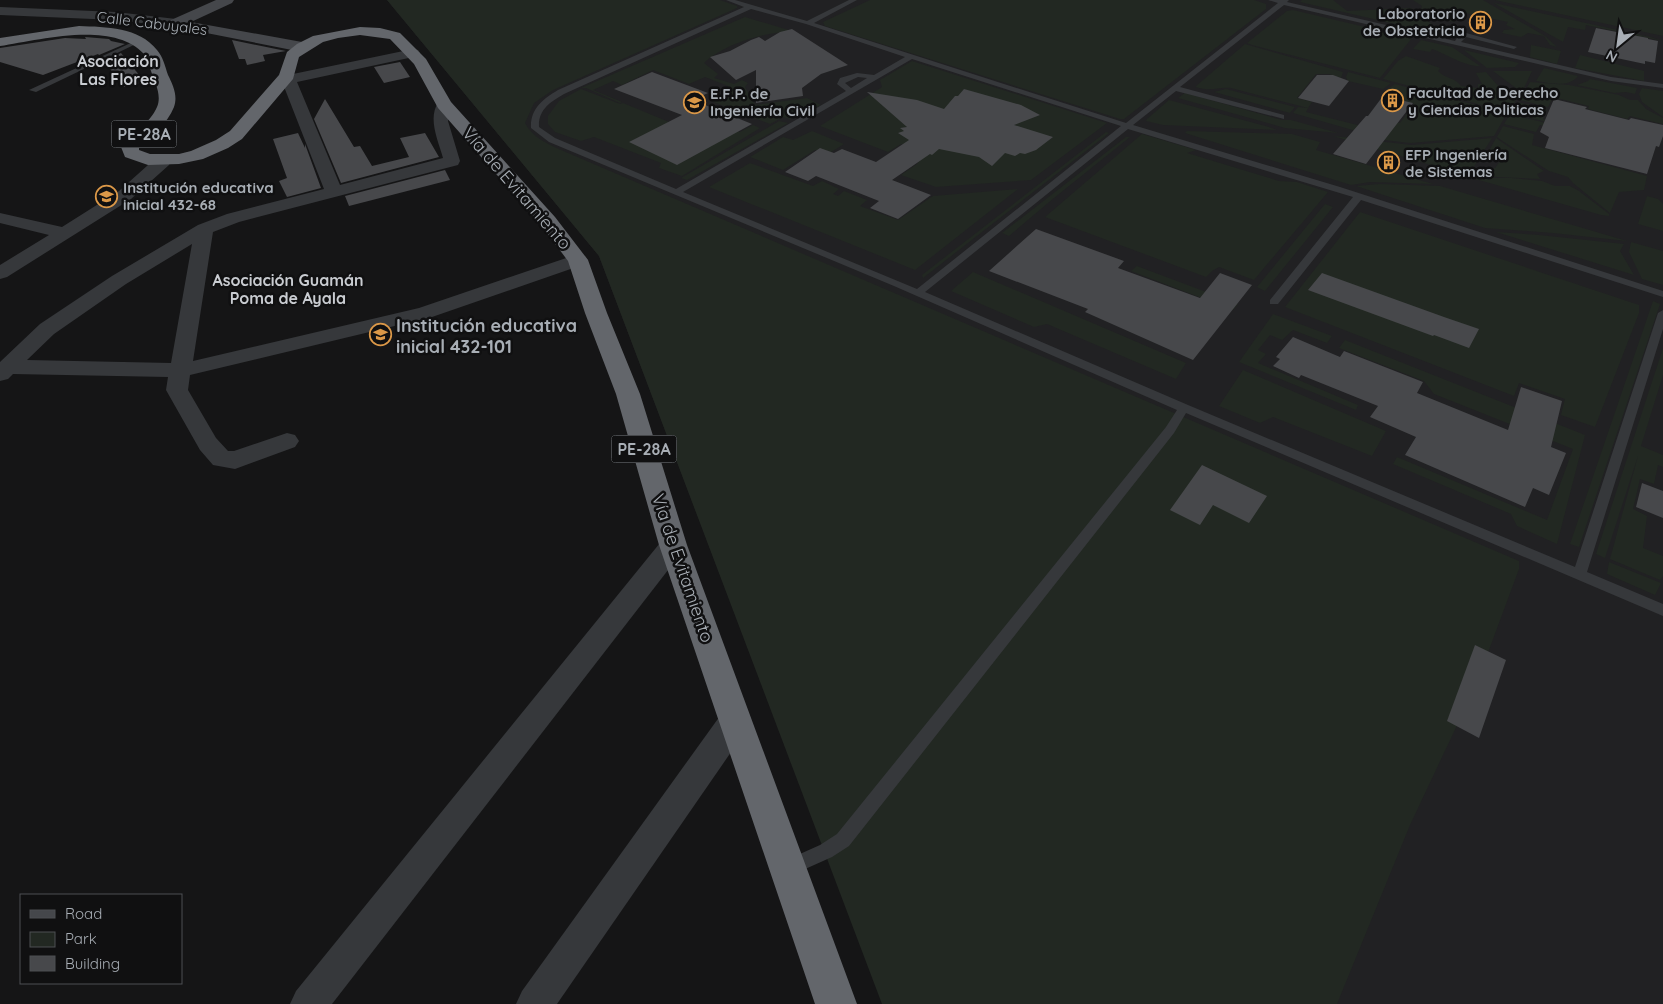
<svg xmlns="http://www.w3.org/2000/svg" width="1663" height="1004" viewBox="0 0 1663 1004" font-family="Quicksand,sans-serif">
  <rect width="100%" height="100%" fill="#151516"/>
  <path fill="#212123" d="M387,0H1663V1004H883L599,256Z"/>
  <g fill="#222822">
    <path d="M387,0H720L737,6V8L553,90L534,103L525,123C533,138 546,143 561,150L1519,561V569L1476,685L1410,825L1337,1004H882L599,256Z"/>
    <path d="M870,0H1254L1266,4V9L1124,119H1120L825,26L823,22Z"/>
    <path d="M1302,0H1333L1347,11L1411,8L1447,36L1300,2Z"/>
    <path d="M1413,0H1483L1545,36L1557,47L1550,45L1544,36L1528,33L1521,37L1502,33L1504,30L1515,29L1506,25L1508,22L1460,12L1454,22L1430,16L1421,11L1422,6Z"/>
    <path d="M1495,0H1663V36Z"/>
    <path d="M1494,3L1650,37L1663,41L1586,25L1585,30L1568,27L1563,42Z"/>
    <path d="M1293,10L1412,38L1380,78L1252,45L1247,43L1287,11Z"/>
    <path d="M745,17L795,32C769,30 722,45 704,63L718,74L714,78L734,84L742,80L748,83L745,87L755,105L807,98L821,105L791,119L783,117L770,124L711,101L725,94L728,86L705,77L689,84L653,70L622,85L613,81L593,90L622,102L620,103L586,88H581Z"/>
    <path d="M1421,40L1452,47L1480,66C1466,67 1446,54 1432,49L1430,52L1413,49Z"/>
    <path d="M1245,44L1343,72L1341,78L1329,74H1316L1297,98L1312,102L1308,108L1231,88C1216,87 1213,92 1195,87Z"/>
    <path d="M1531,45L1561,51L1557,64L1530,57Z"/>
    <path d="M1464,50L1519,63L1515,67L1487,68Z"/>
    <path d="M1580,55L1644,71V81L1575,68Z"/>
    <path d="M1406,56L1440,68L1438,71C1445,79 1453,76 1461,86L1478,88V84H1482L1476,73L1486,72L1498,86L1518,97L1508,112L1383,79L1398,61Z"/>
    <path d="M912,61L1107,123L1031,180L936,187L901,175L917,164L924,153L901,144L888,152L820,126L882,87L880,80Z"/>
    <path d="M1544,68L1578,76C1569,88 1549,83 1536,81Z"/>
    <path d="M1493,71H1532L1524,88L1520,91Z"/>
    <path d="M1348,72L1391,83L1383,89L1348,81L1346,77Z"/>
    <path d="M1590,79L1637,88L1635,94L1626,92L1614,93L1577,85L1588,81Z"/>
    <path d="M1530,82L1569,85L1619,95L1630,100H1638L1646,109L1663,118V124L1630,116L1627,119L1588,109L1589,106L1553,97L1548,107L1520,100Z"/>
    <path d="M1395,84L1507,113L1494,136L1410,143L1375,139L1377,117L1400,123L1414,104L1399,100L1402,96L1388,92L1386,90Z"/>
    <path d="M1642,88L1663,91V117L1642,102L1639,94Z"/>
    <path d="M581,89L620,104L623,103L669,122L730,128L740,132L753,125L760,128L682,176L659,168L661,163L594,137L581,141L555,132L548,124V116L559,101Z"/>
    <path d="M1226,89L1295,107L1290,113L1214,92Z"/>
    <path d="M1185,93L1282,120H1291L1338,133L1285,128L1178,98Z"/>
    <path d="M1169,100L1269,127L1277,130L1163,125L1146,121L1147,119Z"/>
    <path d="M1518,102L1547,109L1543,119L1577,127L1591,133L1511,113Z"/>
    <path d="M1298,107L1308,108L1306,112L1369,128L1356,131L1293,113Z"/>
    <path d="M1510,114L1655,150L1652,153L1540,125L1536,132L1504,124Z"/>
    <path d="M779,121L788,123L687,180L681,178Z"/>
    <path d="M1503,126L1534,134L1532,145L1647,176L1644,190L1619,192L1610,213L1573,183L1568,177L1549,171L1501,140L1497,137Z"/>
    <path d="M812,131L844,144L828,154L815,150L783,170L750,157L783,137L793,140Z"/>
    <path d="M1187,131L1292,134L1320,142L1316,150L1433,184L1370,182L1351,185L1185,133Z"/>
    <path d="M1106,132L1109,133L923,278L922,275Z"/>
    <path d="M1142,134L1196,150L1187,153L1279,181L1297,182L1328,192L1254,280L1219,267L1212,271L1206,277L1045,217Z"/>
    <path d="M1333,136L1412,145L1492,138L1468,176Z"/>
    <path d="M1126,137H1130L1054,198L1009,236L1002,233Z"/>
    <path d="M1496,138L1544,171L1537,174L1540,179L1474,176L1479,168H1495L1500,161L1489,151Z"/>
    <path d="M750,163L813,186L822,181L839,189L833,194L838,196L844,191L867,200L860,206L898,220L933,196L1018,189L915,270L709,187Z"/>
    <path d="M1472,178H1512L1542,181L1555,186H1570L1579,191L1609,214V216L1601,215Z"/>
    <path d="M1380,184L1440,186L1627,241L1553,233L1485,228L1356,186Z"/>
    <path d="M1647,196L1658,199L1663,204V231L1638,224Z"/>
    <path d="M1325,204L1333,207L1265,291L1257,287Z"/>
    <path d="M1360,212L1639,305V313L1595,427L1561,415L1565,399L1519,383L1514,396L1285,307Z"/>
    <path d="M1496,232L1539,235L1624,244L1620,251L1634,275Z"/>
    <path d="M1631,242L1663,251V285L1642,279L1629,252Z"/>
    <path d="M1137,266L1238,304L1233,310L1131,271Z"/>
    <path d="M973,272L1186,363L1176,379L1047,324L1034,327L951,291Z"/>
    <path d="M1653,301L1660,304L1579,547L1570,544Z"/>
    <path d="M1273,314L1332,336L1327,343L1293,330L1282,340L1270,335L1258,350L1266,354L1258,363L1358,405L1356,410L1239,362Z"/>
    <path d="M1345,340L1585,435L1557,544L1517,526L1511,514L1393,464L1397,457L1547,520L1573,449L1434,394L1424,381L1339,348Z"/>
    <path d="M1663,348V375L1641,446L1663,455V467L1658,465L1654,484L1640,479L1633,509L1647,516L1643,548L1663,556V576L1660,580L1610,559L1638,456L1605,558L1596,554Z"/>
    <path d="M1243,370L1386,431L1372,456L1273,417L1260,423L1219,406Z"/>
    <path d="M1609,562L1661,583L1655,595L1607,574Z"/>
  </g>
  <g fill="#47484b">
    <path d="M1596,28L1648,38V39L1658,41L1655,63L1645,61V64L1588,52Z"/>
    <path d="M792,29L848,65L821,74L802,88L803,96L756,103V70L736,80L710,57L730,51L751,40L759,37L765,41L780,32Z"/>
    <path d="M85,37L109,39L111,41L125,44L99,55L98,54L43,75L0,62V48L65,38L86,39Z"/>
    <path d="M232,40L286,51L263,55L265,61L247,65L245,59H239Z"/>
    <path d="M121,53L145,82L124,87L104,61Z"/>
    <path d="M400,62L410,77L384,83L374,67Z"/>
    <path d="M652,72L708,93L693,100L752,124L677,165L629,142L682,115L614,89Z"/>
    <path d="M1317,75H1333L1349,81L1329,106L1298,98Z"/>
    <path d="M964,89L1021,105L1040,115L1014,125L1053,137L1036,150L1025,154L1020,153L1015,156L1005,153L992,166L979,157L939,149L932,155L930,154L892,180L931,195L898,219L870,208L879,201L816,176L808,181L785,172L820,148L834,153L842,149L876,162L909,140L898,133L904,131L900,128L907,127L867,92L917,100L944,109L955,96H958Z"/>
    <path d="M1383,96L1413,103L1366,164L1333,154L1366,116H1368Z"/>
    <path d="M325,99L354,147L360,146L372,166L409,157L400,138L425,133L439,157L341,183L314,119Z"/>
    <path d="M1554,99L1587,107L1585,109L1629,120L1631,118L1663,125V136L1659,147L1656,146L1647,174L1545,148L1549,137L1540,132Z"/>
    <path d="M298,133L305,148V144L321,188L287,197L279,181L287,178L273,139Z"/>
    <path d="M445,170L450,180L349,206L345,196Z"/>
    <path d="M1036,229L1124,261L1118,268L1200,298L1220,273L1252,285L1193,360L1085,312L1088,309L989,271Z"/>
    <path d="M1322,273L1444,317L1479,329L1469,348L1434,335L1433,336L1308,290Z"/>
    <path d="M1293,337L1340,357L1344,351L1423,382L1417,393L1508,430L1521,387L1562,401L1551,447L1566,453L1549,495L1533,488L1525,507L1405,455L1416,437L1370,417L1378,406L1301,375L1299,378L1273,366L1280,359L1276,357Z"/>
    <path d="M1202,465L1267,496L1249,523L1213,505L1200,525L1170,510Z"/>
    <path d="M1642,483L1663,491V518L1636,507Z"/>
    <path d="M1475,645L1506,660L1479,738L1447,721Z"/>
  </g>
  <g fill="none" stroke-linecap="round" stroke-linejoin="round">
    <g fill="#36383b" fill-rule="evenodd">
      <path d="M726,0H735L807,21L849,0H857L814,23L1126,123L1278,3L1268,0H1289L1287,2L1455,41L1459,35L1466,33L1517,47L1514,49L1466,37L1461,42L1611,77L1663,84V88L1611,81L1284,5L1180,87L1284,115V119L1176,91L1133,125L1340,187L1663,291V297L1361,200L1278,304H1270V300L1353,197L1128,129L925,292L1188,405L1575,567L1658,313L1663,310V329L1587,572L1663,604V616L1186,413L1174,433L849,846L832,857L794,874L788,877L782,874L779,868L782,862L820,845L837,834L1166,427L1177,410L894,286L549,142L531,128C530,109 543,99 558,90L744,7ZM751,9L806,24L905,57L874,75L857,73L840,78L837,84L846,91L676,189L555,138L539,127C538,110 550,102 564,94ZM912,59L1121,126L917,289L683,192ZM858,77L867,78L851,88L845,83Z"/>
      <path d="M135,41L140,42L36,92L29,90Z"/>
    </g>
    <g fill="#36383b" fill-rule="evenodd">
      <path d="M0,7L116,12L176,19L183,23L176,27L116,20L0,15Z"/>
      <path d="M413,49L418,50L420,53L418,56L297,82L340,185L443,158C438,140 427,118 439,101H449L452,104L448,121L460,161L458,165L239,222L213,232L193,361L419,308L578,254L585,256L588,260L585,264L432,317L190,375L188,390L216,438L228,451H234L287,433L295,435L299,441L295,447L235,469L213,465L200,450L166,390L168,377L13,374L8,379L0,381V362L40,324L112,276L198,225L227,214L324,189L281,79L280,76L282,73L287,72L293,74ZM192,244L171,363L27,360L54,334L126,284Z"/>
      <path d="M163,156L169,157L171,161L169,165L131,199L7,277L0,279V265L49,235L0,223V213L62,227L119,191L157,157Z"/>
      <path d="M673,535L682,538L686,545L682,552L332,1004H290L296,991L664,538Z"/>
      <path d="M736,705L747,709L751,719L747,729L557,1004H516L522,991L725,709Z"/>
    </g>
    <path fill="#45474b" fill-rule="evenodd" d="M216,0H234L232,3L191,22L302,42L307,44L310,47L307,50L302,52L176,27L171,26L169,23L171,20Z"/>
    <path fill="#63666b" fill-rule="evenodd" d="M79,26C106,27 139,27 157,50C163,57 165,66 168,75C173,85 178,96 174,107C167,124 152,136 139,148V150L150,154H179L191,151L216,140L230,131L279,75L287,52L297,44L313,36L360,27L380,28L400,33L426,59L451,102L555,217L588,260L607,313L640,394L687,545L857,1004H815L659,545L616,394L585,313L568,261L541,225L438,108L414,64L390,39L360,35L338,38L323,42L299,57L293,79L242,139L228,148L203,159L179,164L148,165L125,157L121,147C131,133 150,124 157,107C162,95 155,83 151,71C149,65 148,58 144,54C113,20 39,40 0,46V38Z"/>
  </g>
  <defs>
    <symbol id="building-ring" viewBox="-11 -11 22 22"><circle r="9.5" fill="#101011" stroke="#db9848" stroke-width="1.5"/><path d="M-4-6H4V6H1V3H-1V6H-4ZM-2.5-4.3h1.7v1.8h-1.7ZM.8-4.3h1.7v1.8H.8ZM-2.5-1h1.7V.8h-1.7ZM.8-1h1.7V.8H.8Z" fill="#db9848"/></symbol>
    <symbol id="school-ring" viewBox="-11 -11 22 22"><circle r="9.5" fill="#101011" stroke="#db9848" stroke-width="1.5"/><path d="M0-5L7-2L0 1L-7-2ZM-4 1L0 2.5L4 1V4Q0 6-4 4Z" fill="#db9848"/></symbol>
  </defs>
  <g fill-rule="evenodd">
    <use href="#building-ring" x="1468" y="10" width="25" height="25"/>
    <use href="#building-ring" x="1380" y="88" width="25" height="25"/>
    <use href="#school-ring" x="682" y="90" width="25" height="25"/>
    <use href="#building-ring" x="1376" y="150" width="25" height="25"/>
    <use href="#school-ring" x="94" y="184" width="25" height="25"/>
    <use href="#school-ring" x="368" y="322" width="25" height="25"/>
  </g>
  <g text-anchor="middle" dominant-baseline="central" stroke-width="5" stroke-linejoin="round" paint-order="stroke">
    <g font-size="15" font-weight="bold" fill="#a8aeb5" stroke="#101011" text-anchor="start">
      <text x="1465" y="13" text-anchor="end">Laboratorio<tspan x="1465" dy="17">de Obstetricia</tspan></text>
      <text x="1408" y="92">Facultad de Derecho<tspan x="1408" dy="17">y Ciencias Politicas</tspan></text>
      <text x="710" y="93">E.F.P. de<tspan x="710" dy="17">Ingeniería Civil</tspan></text>
      <text x="1405" y="154">EFP Ingeniería<tspan x="1405" dy="17">de Sistemas</tspan></text>
      <text x="123" y="187">Institución educativa<tspan x="123" dy="17">inicial 432-68</tspan></text>
    </g>
    <g font-size="15" fill="#a8aeb5" stroke="#101011">
      <text transform="translate(152 23) rotate(7)">Calle Cabuyales</text>
    </g>
    <g font-size="16" font-weight="bold" fill="#c9ccd1" stroke="#101011">
      <text x="118" y="61">Asociación<tspan x="118" dy="18">Las Flores</tspan></text>
      <text x="288" y="280">Asociación Guamán<tspan x="288" dy="18">Poma de Ayala</tspan></text>
    </g>
    <g fill="#101011" stroke="#7a7f84" stroke-width="1">
      <rect x="111.5" y="120.5" width="65" height="27" rx="4"/>
      <rect x="611.5" y="435.5" width="65" height="27" rx="4"/>
    </g>
    <g font-size="16" font-weight="bold" fill="#a8aeb5">
      <text x="144" y="134">PE-28A</text>
      <text x="644" y="449">PE-28A</text>
    </g>
    <g font-size="18" fill="#a8aeb5" stroke="#101011">
      <text transform="translate(517 188) rotate(49)">Vía de Evitamiento</text>
      <text transform="translate(683 568) rotate(71)">Vía de Evitamiento</text>
    </g>
    <g font-size="18" font-weight="bold" fill="#a8aeb5" stroke="#101011" text-anchor="start">
      <text x="396" y="325">Institución educativa<tspan x="396" dy="21">inicial 432-101</tspan></text>
    </g>
  </g>
  <rect x="20" y="894" width="162" height="90" fill="#101011" stroke="#4d4f53"/>
  <rect x="30" y="910" width="25" height="8" fill="#45474b" stroke="#4d4f53"/>
  <text x="65" y="919" font-size="15" fill="#a8aeb5">Road</text>
  <rect x="30" y="932" width="25" height="15" fill="#222822" stroke="#4d4f53"/>
  <text x="65" y="944" font-size="15" fill="#a8aeb5">Park</text>
  <rect x="30" y="956" width="25" height="15" fill="#47484b" stroke="#4d4f53"/>
  <text x="65" y="969" font-size="15" fill="#a8aeb5">Building</text>
  <g transform="translate(1618 45) rotate(209)" stroke="#101011" stroke-width="4" paint-order="stroke">
  <path d="M0-4L9 19L0 12L-9 19Z" fill="#a8aeb5"/>
  <text y="-8" font-size="14" font-weight="bold" text-anchor="middle" fill="#a8aeb5">N</text>
  </g>
</svg>
